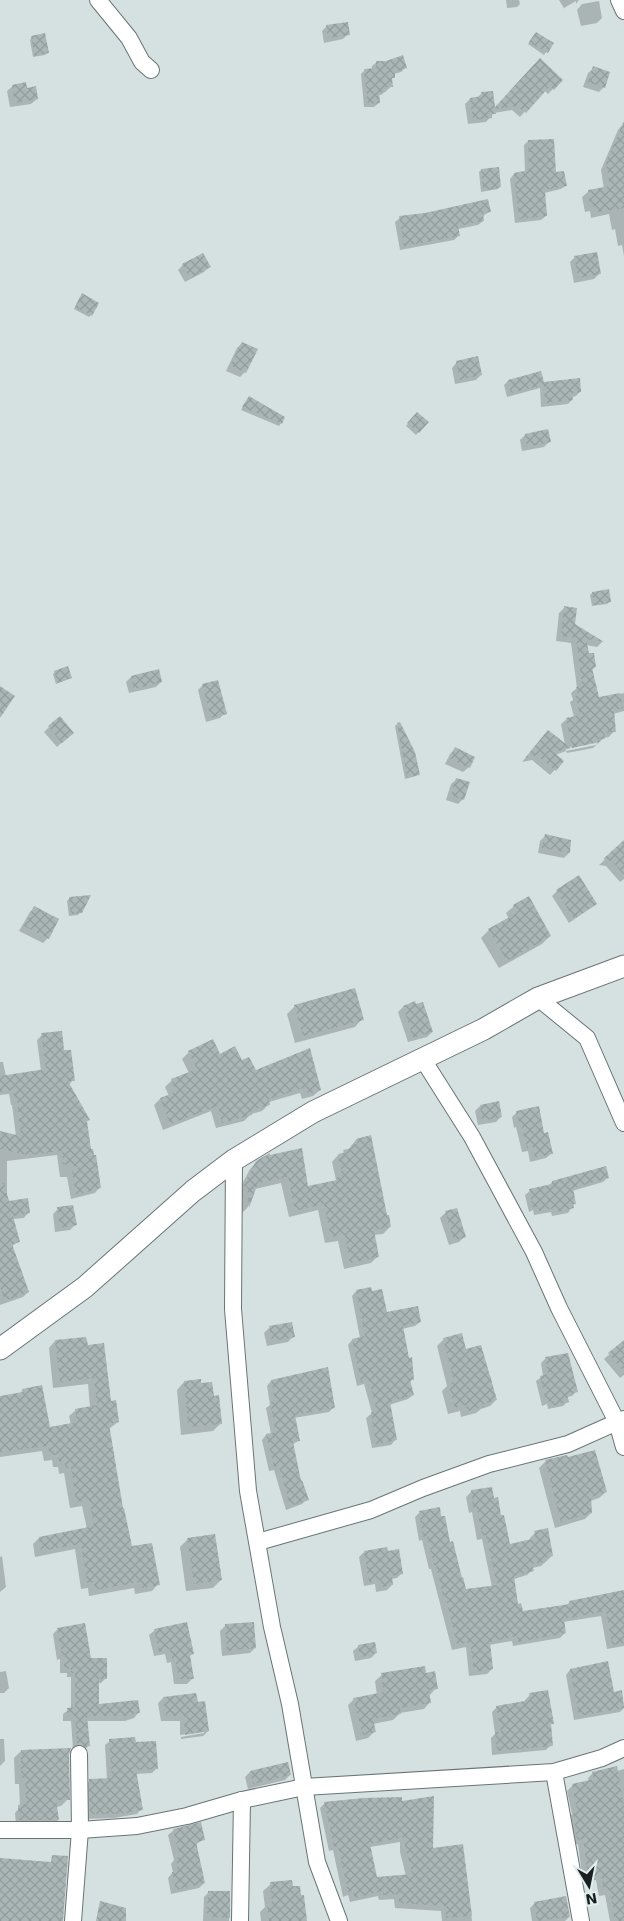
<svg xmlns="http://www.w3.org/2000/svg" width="624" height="1921" viewBox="0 0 624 1921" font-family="'DejaVu Sans',sans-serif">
  <defs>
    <pattern id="building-cross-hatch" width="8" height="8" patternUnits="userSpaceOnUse" patternTransform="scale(1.25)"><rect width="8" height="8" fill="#aab6b6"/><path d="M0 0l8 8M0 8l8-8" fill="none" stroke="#929c9c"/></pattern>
  </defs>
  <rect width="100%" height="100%" fill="#d5e1e1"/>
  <g fill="#0003" fill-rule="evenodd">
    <path d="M506,0H519L520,4L517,7L507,8Z"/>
    <path d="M559,0H579L576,4V1L564,8L565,10Z"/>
    <path d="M599,1L602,18L597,23L581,26L577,10L582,4Z"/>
    <path d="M327,26L348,34L343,39L324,43L322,31Z"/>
    <path d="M534,35L552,44L544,55L528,44Z"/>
    <path d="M32,37L48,52L45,55L33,57L30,40Z"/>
    <path d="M377,62L406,67L401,72L394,74L391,80V87L381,95H378L379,103L374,107H364L361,74L365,70H372V66Z"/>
    <path d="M535,65L562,80L548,94L544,90L520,117L512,110L494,113L486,122L468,124L465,104L470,99L477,98L482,93L494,110Z"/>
    <path d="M594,68L604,87L599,92L583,87L588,73Z"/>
    <path d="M13,86L26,89L37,99L31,104L10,107L7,91Z"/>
    <path d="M623,124H624V256L622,245L618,246L615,229L612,230L609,214L591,218L590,211L585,212L582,197L588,192L604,189L601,170L618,130Z"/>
    <path d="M528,141L566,185L561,189L544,193L546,216L541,220L515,223L510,179L514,174L525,172L524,145Z"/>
    <path d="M481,170L500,187L498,189L481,192L479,172Z"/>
    <path d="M490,211L482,217L483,221L478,225L458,229L459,235L454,240L400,250L395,222L400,218Z"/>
    <path d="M575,257L599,274L594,279L574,283L570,262Z"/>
    <path d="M183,265L209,267L204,272L185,282L178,270Z"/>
    <path d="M80,297L91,315L89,317L74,309Z"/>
    <path d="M242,343L245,372L240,377L226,371L237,348Z"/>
    <path d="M457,362L481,375L476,380L455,384L452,368Z"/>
    <path d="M508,381L543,384L580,392L576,396L572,397V400L568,404L541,407L540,388L507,397L504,385Z"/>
    <path d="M248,399L281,423L279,426L241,410Z"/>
    <path d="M417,414L427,422L416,435L406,426Z"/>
    <path d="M525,435L549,442L544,447L522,451L520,440Z"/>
    <path d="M592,593L609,602L607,604L592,606L590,595Z"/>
    <path d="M564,608L574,624L602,642L597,647L586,645L588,655L595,667L592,670L598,699L624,693V711L613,714L614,731L609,737L604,738L593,748L567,753L566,751L555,755L563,761L550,775L532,760L522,762L544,736L565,745L561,724L567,719L574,717L570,702L573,700L571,693L577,688L571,643L556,641L559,613ZM599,741L596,745L566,751V748Z"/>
    <path d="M55,672L70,678L56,684L53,674Z"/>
    <path d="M131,677L161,682L156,687L129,693L126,682Z"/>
    <path d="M203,685L225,713L220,718L206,722L198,690Z"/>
    <path d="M397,724L418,774L416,776L405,779L395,726Z"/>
    <path d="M49,727L67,738L57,747L44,732Z"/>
    <path d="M455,749L469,767L463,772L445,764L450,754Z"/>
    <path d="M457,779L463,799L458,804L446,800L451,784Z"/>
    <path d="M545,836L569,853L564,858L538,853L540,841Z"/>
    <path d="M624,842V879L620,882L606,866L599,865Z"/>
    <path d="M557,891L596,904L569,923L552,896Z"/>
    <path d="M70,898L81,912L78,915L69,916L67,901Z"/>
    <path d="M514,906L550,936L542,944L499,968L481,938L489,930L509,919L506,913Z"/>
    <path d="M35,907L58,920L48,938L43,943L19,931L30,912Z"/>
    <path d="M295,1006L362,1019L355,1027L295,1043L287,1014Z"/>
    <path d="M403,1007L432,1032L427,1037L408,1042L398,1012Z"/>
    <path d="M42,1035L63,1052L73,1080L69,1085L88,1120L86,1122L89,1150L99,1188L95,1193L71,1199L67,1177H60L57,1155L7,1161V1202L28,1213L24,1218L13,1219L19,1241L11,1247L28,1292L23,1297L0,1305V1133L16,1136L12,1105H11L9,1094L0,1095V1061V1062H3L6,1077L41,1071L37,1040Z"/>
    <path d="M189,1052L219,1055L241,1062L255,1072L320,1090L313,1096L302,1099L300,1093L269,1102V1104L262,1111L251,1114L244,1121L216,1128L211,1111L163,1130L154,1105L160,1099L169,1096L165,1087L172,1080L189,1073L182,1059Z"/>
    <path d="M480,1106L501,1117L496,1122L478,1125L475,1111Z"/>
    <path d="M517,1112L543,1134L552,1153L546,1158L530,1162L528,1151L522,1152L516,1127L514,1128L512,1117Z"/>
    <path d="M356,1140L390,1227L383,1234L373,1235L378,1256L371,1263L344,1269L338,1241L325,1243L318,1210L289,1217L281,1183L255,1189L248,1207L242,1213L241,1192H238L250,1169L257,1162L268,1155L307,1188L334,1182L336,1180L332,1162L338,1155L347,1151Z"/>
    <path d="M608,1177L603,1182L572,1191L575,1203L568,1213L552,1216L551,1212L534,1215L533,1210L529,1212L525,1195L530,1191L548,1187L552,1182Z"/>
    <path d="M58,1209L75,1225L70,1230L55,1232L53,1214Z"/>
    <path d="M456,1209L464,1237L459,1242L449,1245L440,1218L445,1213Z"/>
    <path d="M356,1291L386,1313L420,1322L415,1326L402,1329L413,1379L409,1383L413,1395L408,1399L389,1405L395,1440L391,1445L372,1448L366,1418L372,1413L364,1384L357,1386L348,1345L352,1340L360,1338L352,1296Z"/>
    <path d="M269,1328L293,1337L288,1342L267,1346L264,1333Z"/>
    <path d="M85,1338L118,1422L109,1429L122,1510L131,1548L158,1584L152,1591L135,1594L134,1588L89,1596L88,1588L81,1589L75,1549L35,1557L33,1544L39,1538L87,1529L82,1506L70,1508L64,1473L59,1474L58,1467H53L52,1460L44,1461L42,1451L0,1457V1397L19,1394L23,1390L48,1429L71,1425L69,1416L76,1410L90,1407L88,1384L53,1388L49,1348L55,1341Z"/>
    <path d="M444,1339L465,1350L487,1375H490L496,1400L490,1406L481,1409L476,1413L461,1417L460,1411L448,1414L442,1391L447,1386L437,1346Z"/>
    <path d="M624,1342V1375L620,1378L604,1359Z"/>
    <path d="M546,1358L577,1391L572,1396L567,1397L568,1401L563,1406L548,1409L547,1404L542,1406L536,1381L543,1376L541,1363Z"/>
    <path d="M271,1381L334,1407L329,1412L294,1418L299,1440L292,1445L300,1483L307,1499L302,1504L286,1510L274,1470L269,1471L262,1440L266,1435L271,1434L266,1408L270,1405L267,1386Z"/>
    <path d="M184,1382L213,1397L221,1423L213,1431L181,1435L177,1390Z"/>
    <path d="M567,1456L606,1492L599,1498L590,1501L591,1513L585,1519L555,1528L539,1468L545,1462Z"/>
    <path d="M491,1488L509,1545L531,1541L530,1538L535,1533L552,1556L541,1566L532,1568V1570L527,1575L514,1579L517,1606L522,1613L565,1606L570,1602L624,1591V1646L607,1649L601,1616L563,1622L565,1633L560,1638L513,1646L512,1641L489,1645L492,1669L487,1674L469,1676L466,1647L452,1650L431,1569H429L422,1540L419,1541L415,1517L420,1512L449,1544L465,1590L492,1587L482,1539L477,1540L472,1512L469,1513L466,1497L471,1492Z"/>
    <path d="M188,1539L221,1580L213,1588L186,1591L180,1547Z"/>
    <path d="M364,1552L402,1573L397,1578L391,1579L392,1585L387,1590L376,1592L375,1584L364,1586L359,1557Z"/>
    <path d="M2,1556L6,1587L0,1592V1597V1557Z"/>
    <path d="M225,1626L255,1648L250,1653L222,1656L220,1631Z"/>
    <path d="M58,1629L90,1659L106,1678L101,1683H98V1705L138,1713L134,1718L125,1721H86L88,1746L83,1751L73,1749L71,1721H63V1714L71,1708V1677H67V1673H60V1659L57,1660L53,1634Z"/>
    <path d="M155,1630L192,1654L189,1657L192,1679L187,1684H174L171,1662L167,1663L165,1654L154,1656L149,1635Z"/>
    <path d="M359,1646L376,1653L371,1658L355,1661L353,1651Z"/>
    <path d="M570,1670L614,1693L621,1692L624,1708L620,1712L574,1720L566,1675Z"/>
    <path d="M6,1671L9,1688L4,1693H0V1672Z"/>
    <path d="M425,1674L436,1688L430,1695V1702L424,1709L400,1713L393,1720L373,1724L374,1732L368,1738L356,1741L348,1705L354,1699L377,1695L375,1681L382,1675Z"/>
    <path d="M530,1695L552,1723L550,1726L551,1745L546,1750L492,1755L491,1738L495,1734L492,1712L497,1707L525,1702V1700Z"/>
    <path d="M163,1698L208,1731L203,1736L181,1739V1737L204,1733V1731L180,1735V1721H161L158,1703Z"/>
    <path d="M0,1739H4L5,1761L0,1766Z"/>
    <path d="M110,1741L135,1743L157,1768L152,1773L136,1774L141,1809L137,1814L114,1818L85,1819V1785L90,1781L107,1780L105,1745Z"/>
    <path d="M21,1751L68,1754V1799L61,1806L56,1807L58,1820L51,1826H16L15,1813L20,1807L19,1784H15L14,1758Z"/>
    <path d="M624,1769V1921H610L605,1895L599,1896L596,1880L583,1882L578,1844L572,1845L568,1818L572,1814L567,1791L573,1785L589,1782L588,1778L593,1773L617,1771Z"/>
    <path d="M250,1772L290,1775L285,1780L248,1789L245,1777Z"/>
    <path d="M401,1802L431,1849L462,1845L472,1921H442L441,1911L395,1908L394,1899L379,1900L378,1896L350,1902L348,1895L343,1897L333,1850L329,1851L320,1808L325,1803ZM400,1842V1852L406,1876L376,1878L370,1847Z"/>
    <path d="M174,1830L204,1839L195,1845L204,1883L199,1888L171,1894L168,1878L173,1872L171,1864L174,1860L168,1835Z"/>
    <path d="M271,1884L306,1921H261L260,1912L265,1907L263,1891Z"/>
    <path d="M209,1892H229V1921H203L204,1897Z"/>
    <path d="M535,1903L569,1917L565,1921H532L530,1908Z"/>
  </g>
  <g fill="url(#building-cross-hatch)" fill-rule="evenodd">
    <path d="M348,22L350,35L328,38L326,25Z"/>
    <path d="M536,32L554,43L548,53L529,42Z"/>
    <path d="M45,33L49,53L35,56L31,36Z"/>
    <path d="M403,55L407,68L395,72V78H392L393,87H386V92H379L380,103L368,104L364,69L376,68V61H386Z"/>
    <path d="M540,58L563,80L554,90L550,86L526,113L517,106L495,109L496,114H492V118L473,120L470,98L482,96L481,92L493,91L495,107Z"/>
    <path d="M593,66L610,72L605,88L588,82Z"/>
    <path d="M26,82L27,88L36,86L38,99L15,103L12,85Z"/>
    <path d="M624,121V208L597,212L596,206L590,207L588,190L610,186L606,163Z"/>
    <path d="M554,139L556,172L564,171L567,186L545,190L547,216L519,219L514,173L529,170L528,140Z"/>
    <path d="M499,167L501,187L483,191L481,169Z"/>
    <path d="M488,199L491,212L483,213L484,221L458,226L460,236L404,246L399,216L425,213Z"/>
    <path d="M597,252L601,274L578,278L574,256Z"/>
    <path d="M203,253L211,267L190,278L182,264Z"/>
    <path d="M82,293L99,303L92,316L75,307Z"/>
    <path d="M242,342L258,349L246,373L230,365Z"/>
    <path d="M478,356L482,375L460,380L456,361Z"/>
    <path d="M541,371L544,382L580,378L581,392L572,393L573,400L545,403L544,385L511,393L508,380Z"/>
    <path d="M249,396L285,417L282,424L242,407Z"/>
    <path d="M417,412L429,422L419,433L407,423Z"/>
    <path d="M548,429L551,442L527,447L525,434Z"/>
    <path d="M609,589L611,602L594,605L592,592Z"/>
    <path d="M564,606L577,608L575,624L604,642L586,639L589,653H594L596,667L592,668L599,697L620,693L623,708L614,710L616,732L604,733L605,739H599L600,742L572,748L566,718L580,715L575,696L578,695L576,687L582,685L576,638L561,636Z"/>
    <path d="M68,666L72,678L58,683L54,671Z"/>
    <path d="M159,669L162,682L134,689L131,676Z"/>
    <path d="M218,680L227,714L211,718L202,684Z"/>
    <path d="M0,686L15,696L0,718Z"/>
    <path d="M60,716L74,733L62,743L48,726Z"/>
    <path d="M400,722L415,752L420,775L407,777L397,723Z"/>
    <path d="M548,730L571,748L554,752L564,761L556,771L537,755L525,758Z"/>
    <path d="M455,747L475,757L470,768L449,758Z"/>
    <path d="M456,778L470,782L464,800L451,795Z"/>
    <path d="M545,834L571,840L570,853L542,848Z"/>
    <path d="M624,840V875L612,861L603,859Z"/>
    <path d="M579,875L597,904L574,919L556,890Z"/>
    <path d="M91,895L82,913L71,914L69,897Z"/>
    <path d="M529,896L551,936L507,961L488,929L517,913L513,905Z"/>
    <path d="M34,906L59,919L49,939L24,926Z"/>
    <path d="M355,988L364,1020L303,1036L294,1005Z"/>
    <path d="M415,1001L416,1004L423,1002L433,1032L413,1038L403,1006Z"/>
    <path d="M62,1031L64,1050H71L75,1081H68L90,1120L87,1121L91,1149H93L94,1155H96L101,1188L76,1195L72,1171H77L78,1167L63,1164L62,1151L28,1155L0,1149V1131L21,1136L17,1101H15L13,1090L0,1092V1076L46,1069L41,1033Z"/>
    <path d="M213,1039L220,1054L235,1046L242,1060L249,1057L256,1070L310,1048L321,1090L308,1094L306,1087L269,1099L270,1105L251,1110L252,1115L222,1123L218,1106L170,1124L160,1098L176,1092L171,1079L197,1069L188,1051Z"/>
    <path d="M499,1101L502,1117L482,1121L480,1105Z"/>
    <path d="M539,1106L544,1133L548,1132L553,1154L535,1157L533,1147L527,1148L521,1123H519L516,1111Z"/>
    <path d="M371,1135L387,1215H389L391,1227L374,1230L379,1257L350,1263L345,1235L331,1237L324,1204L295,1211L288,1177L258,1183L249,1208L247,1186L244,1187V1185L256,1161L270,1153V1155L302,1148L308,1186L337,1180V1177L342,1176L338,1154L344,1153L343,1150L352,1148L351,1145L357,1144L356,1139Z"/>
    <path d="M606,1166L609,1178L573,1188L576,1204H573L574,1208L556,1212L555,1208L539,1211L538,1207L533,1208L529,1189L552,1184V1181Z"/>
    <path d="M4,1183L9,1201L28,1198L30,1213L13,1216L20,1242L12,1244L29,1292L5,1301L0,1287V1184Z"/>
    <path d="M73,1205L77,1225L60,1228L57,1207Z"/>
    <path d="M457,1208L466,1237L454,1241L445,1211Z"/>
    <path d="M371,1287L372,1291L382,1289L387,1312L418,1306L421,1322L403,1326L409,1358L412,1357L414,1380H410L414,1395L390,1402L397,1440L376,1444L371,1412L377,1411L369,1381L361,1382L352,1339L365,1336L356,1290Z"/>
    <path d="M292,1322L295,1337L272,1341L269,1326Z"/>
    <path d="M462,1333L466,1349L481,1345L497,1400L483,1404L484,1407L468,1411L466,1405L455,1408L448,1383L454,1382L443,1338Z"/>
    <path d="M86,1337L88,1345L104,1343L111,1401L116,1400L119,1422L109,1424L123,1508H124L132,1546L152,1543L160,1585L141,1588L140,1582L95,1590L94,1582L87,1583L81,1544L41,1551L39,1537L94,1526L89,1500L76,1502L71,1467L66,1468L64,1461L59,1462L58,1454L50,1456L48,1446L0,1452V1396L23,1392L22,1389L42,1385L50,1427L77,1422L75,1409L97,1405L94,1378L60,1382L55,1340Z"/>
    <path d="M624,1340V1372L608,1353Z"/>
    <path d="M568,1353L578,1392L567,1394L569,1402L552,1406L551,1401L546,1402L540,1376L548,1374L545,1357Z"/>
    <path d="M328,1367L335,1408L295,1415L300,1441L293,1442L301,1481L302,1480L309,1500L290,1506L279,1466L274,1467L266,1434L276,1432L270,1402L275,1401L271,1380Z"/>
    <path d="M201,1379V1383L212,1382L214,1396L219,1395L222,1424L188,1427L184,1381Z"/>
    <path d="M595,1450L607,1492L591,1497L592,1513L561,1522L545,1460L567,1455L568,1457Z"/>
    <path d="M492,1487L494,1498L498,1497L501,1515H504L510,1544L536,1538L534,1531L548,1528L553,1556L547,1557V1561L532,1564L534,1571L514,1576L518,1604L521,1603L523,1611L570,1604L569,1601L624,1590V1643L612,1645L606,1611L564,1619L566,1633L518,1642L517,1636L490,1642L493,1669L474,1672L470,1642L457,1645L451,1619L445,1595L443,1596L436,1565H434L427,1536L423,1537L419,1511L440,1507L441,1516H445L450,1542L453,1541L462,1578L463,1577L466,1589L497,1585L486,1535L482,1536L477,1508L473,1509L471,1490Z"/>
    <path d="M215,1534L222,1580L194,1584L187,1538Z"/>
    <path d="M387,1547L388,1551L399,1549L403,1574L392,1576L393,1585L381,1587L380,1580L369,1582L364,1551Z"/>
    <path d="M187,1622L194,1654L190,1655L194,1679H179L175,1658L172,1659L170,1649L159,1652L154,1629Z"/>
    <path d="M254,1622L256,1648L227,1651L225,1624Z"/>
    <path d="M85,1623L91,1658H107V1679H99V1704L138,1700L140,1713L131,1714V1716H87L90,1746L85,1747L77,1744L75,1716H68L67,1708L75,1707V1673H71V1669L64,1668L65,1655H62L57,1628Z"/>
    <path d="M375,1642L377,1653L360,1657L358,1645Z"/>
    <path d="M608,1661L614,1692L622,1690L624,1708L579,1716L570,1669Z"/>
    <path d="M425,1666L426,1673L435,1671L438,1689L429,1690L431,1703L400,1708L401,1714L373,1719L376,1732L363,1735L353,1698L384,1692L381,1673Z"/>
    <path d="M548,1690L554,1724H551L553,1746L497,1751L495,1732H501L496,1706L530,1700L529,1693Z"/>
    <path d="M196,1693L198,1702L205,1701L209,1731L185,1735L184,1716H166L163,1697Z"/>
    <path d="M135,1737L136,1742L156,1741L158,1769L136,1770L143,1810L119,1814H90L89,1779L112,1778L109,1739Z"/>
    <path d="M71,1748L69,1754L70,1800H56L59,1820H19L18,1805L26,1804L25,1801L26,1800L25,1778H21V1750Z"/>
    <path d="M288,1762L291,1775L253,1784L250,1771Z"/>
    <path d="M617,1766L624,1806V1921H615L610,1890L604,1891L601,1875L588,1877L583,1839L577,1840L573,1811L577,1810L572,1784L594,1779L592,1772Z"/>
    <path d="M434,1796L433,1848L463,1844L472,1916L446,1918V1906L399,1903V1894L383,1895V1891L355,1898L353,1891L348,1892L338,1846L334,1847L324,1802L364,1798L402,1797V1801ZM405,1837V1846L412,1874L377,1877L370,1844Z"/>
    <path d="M201,1822L205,1840L196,1842L205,1883L176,1890L172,1872L178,1870L176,1858L180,1857L173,1829Z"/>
    <path d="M52,1855L68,1856L63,1921H0V1858L51,1862Z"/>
    <path d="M292,1880L293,1886H300L301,1895H304L307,1921H269L267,1903L272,1902L270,1882Z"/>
    <path d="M208,1891H230V1918L207,1917Z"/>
    <path d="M566,1896L570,1917L537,1921L534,1902Z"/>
    <path d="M100,1901L126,1908V1921H96Z"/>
  </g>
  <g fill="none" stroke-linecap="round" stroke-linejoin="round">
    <defs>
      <g id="minor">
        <path d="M98,0L129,38L142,62L151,70"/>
        <path d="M619,0L624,11"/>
        <path d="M538,998L587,1038L624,1123"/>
        <path d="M422,1058L472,1137L534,1252L559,1308L617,1422L624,1447"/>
        <path d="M234,1160L233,1309L248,1491L272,1627L290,1704L317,1862L339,1921"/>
        <path d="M258,1542L371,1510L423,1488L489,1464L568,1444L624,1419"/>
        <path d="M554,1772L581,1921"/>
        <path d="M0,1830H80L137,1826L187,1816L242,1800L304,1787L554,1772L602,1758L624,1748"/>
        <path d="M73,1921L80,1830L79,1754"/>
        <path d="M240,1921L242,1800"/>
      </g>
      <path id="tertiary" d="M0,1349L85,1287L193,1191L234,1160L313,1112L484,1029L538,998L624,966"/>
    </defs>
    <use href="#minor" stroke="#6a7474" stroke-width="18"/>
    <use href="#tertiary" stroke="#6a7474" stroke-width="23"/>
    <use href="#minor" stroke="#fff" stroke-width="16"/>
    <use href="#tertiary" stroke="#fff" stroke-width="21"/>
  </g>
  <g transform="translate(589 1886) rotate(170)" stroke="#e2eeee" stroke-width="4" paint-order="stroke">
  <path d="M0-4L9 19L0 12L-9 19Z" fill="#1a1f1f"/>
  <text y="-8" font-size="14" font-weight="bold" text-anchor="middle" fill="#1a1f1f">N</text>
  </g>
</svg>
